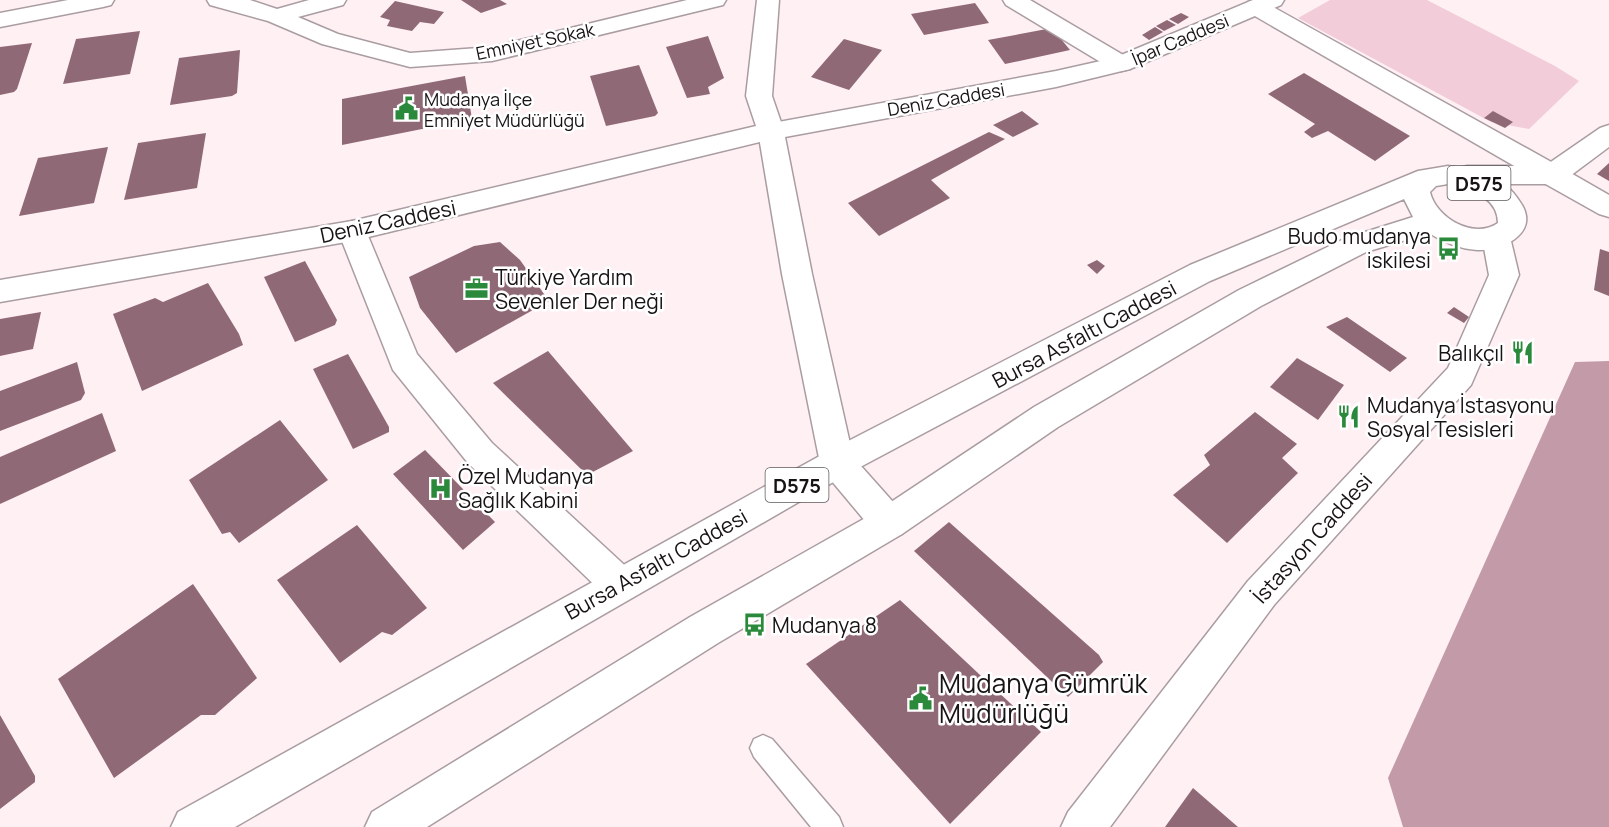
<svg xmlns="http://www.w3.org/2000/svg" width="1609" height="827" viewBox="0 0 1609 827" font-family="Manrope,sans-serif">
  <rect width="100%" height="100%" fill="#fff0f4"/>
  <path fill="#f2cdd9" d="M1330,0H1427L1555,66L1579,81L1529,129L1491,122L1298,18Z"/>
  <path fill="#c39aa8" d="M1609,361V827H1403L1388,778L1575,362Z"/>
  <g fill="#906977">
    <path d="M461,0H500L507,4L481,13Z"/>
    <path d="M395,1L444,12L434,24L420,22L412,31L387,26L390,20L380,17Z"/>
    <path d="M975,3L989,23L924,35L911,14Z"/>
    <path d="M1181,13L1189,17L1178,24L1169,19Z"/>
    <path d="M1167,20L1176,25L1164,31L1156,26Z"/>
    <path d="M1155,27L1163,32L1149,40L1142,35Z"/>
    <path d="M1052,28L1070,50L1005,64L988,40Z"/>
    <path d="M140,31L130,74L63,84L76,39Z"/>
    <path d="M708,36L724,78L708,87L710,94L687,98L666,47Z"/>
    <path d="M844,39L882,50L849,90L811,77Z"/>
    <path d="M32,43L17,89L14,92L0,95V47Z"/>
    <path d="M240,50L237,93L232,96L170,105L179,58Z"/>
    <path d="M639,65L658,113L655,116L606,126L590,76Z"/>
    <path d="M1304,73L1410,136L1375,161L1328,131L1312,138L1304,132L1315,124L1268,94Z"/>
    <path d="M465,76L472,119L342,145V99Z"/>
    <path d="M1022,111L1039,124L1013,137L993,125Z"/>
    <path d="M1493,111L1513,122L1505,128L1484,118Z"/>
    <path d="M989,132L1005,139L931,180L950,198L879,236L848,203Z"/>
    <path d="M206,133L197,188L124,200L138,143Z"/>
    <path d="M108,147L94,203L19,216L38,158Z"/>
    <path d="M1609,163V181L1597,174Z"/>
    <path d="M500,242L520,260L549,301L456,353L420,308L409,277L474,246Z"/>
    <path d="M1600,249L1609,252V296L1594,290Z"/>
    <path d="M1097,260L1105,266L1097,274L1087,265Z"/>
    <path d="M305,261L337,320L335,325L295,342L264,277Z"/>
    <path d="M208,283L239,334L243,345L142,391L113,314L155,298L163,302Z"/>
    <path d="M1454,307L1469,317L1464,323L1447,313Z"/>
    <path d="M41,312L33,349L0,356V319Z"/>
    <path d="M1347,317L1407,358L1390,372L1326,327Z"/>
    <path d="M548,351L633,451L587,475L493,383Z"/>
    <path d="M348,354L389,427V432L353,449L313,369Z"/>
    <path d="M1297,358L1344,385L1318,420L1270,387Z"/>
    <path d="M77,362L85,393L81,400L0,431V391Z"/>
    <path d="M1255,412L1297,444L1282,458L1298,473L1227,543L1173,495L1210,465L1204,455Z"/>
    <path d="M102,413L116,451L0,504V457Z"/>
    <path d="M280,420L328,480L239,543L230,532L222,534L189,480Z"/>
    <path d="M425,450L495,522L463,550L393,474Z"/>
    <path d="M949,522L1099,655L1103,662L1068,697L914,551Z"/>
    <path d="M357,525L427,608L392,635L382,632L340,663L277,580Z"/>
    <path d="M193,584L257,678L215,715H201L114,778L58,679Z"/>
    <path d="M900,600L1041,732L950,824L806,664Z"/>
    <path d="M0,715L35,776V782L0,809Z"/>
    <path d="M1193,788L1238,827H1165Z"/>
  </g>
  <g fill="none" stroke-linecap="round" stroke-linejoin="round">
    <defs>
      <path id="service" d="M763,735L772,739L839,817L843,827H811L754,757L750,748L754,739Z"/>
      <path id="pedestrian" d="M1552,166L1562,168L1609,195V217L1599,214L1542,182L1538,175L1542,168Z"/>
      <g id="minor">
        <path d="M68,0H114L111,5L103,7L0,27V13Z"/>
        <path d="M207,0H250L277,9L309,0H346L343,5L298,17L338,34L410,53L492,47L687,0H726L723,5L492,61L410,67L322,44L268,21L210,5Z"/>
        <path d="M1003,0H1030L1130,59L1133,64L1130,69L1121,71L1112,69L1006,5Z"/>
        <path d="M1256,0L1264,2L1562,168L1566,175L1562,182L1552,184L1542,182L1248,12L1245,7L1248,2Z"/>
        <path d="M352,221L362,224L366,231L417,354L492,443L633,573L639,585L633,597L620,602L607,597L468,463L393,370L338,231L342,224Z"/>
      </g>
      <g id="tertiary">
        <path d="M757,0H779L772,96L784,131L780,137L352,241L0,302V280L352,221L756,126L746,96Z"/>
        <path d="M1496,227L1506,230L1510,237L1519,275L1471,385L1274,605L1110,827H1061L1068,812L1248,581L1448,368L1489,275L1482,237L1486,230Z"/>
      </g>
      <g id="secondary">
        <path d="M1253,0H1284L1281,5L1130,69L1056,87L785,137L812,274L853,457L902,512L907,523L902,534L889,539L876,534L825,473L820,463L782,274L758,131L762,125L1056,71L1114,58Z"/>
        <path d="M1609,125V147L1562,182L1552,184L1542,182L1538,175L1542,168L1600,128Z"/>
      </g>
      <path id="trunk" d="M1448,166L1460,168L1467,166H1552L1562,168L1566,175L1562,182L1552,184H1504C1512,190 1517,197 1522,205C1539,234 1501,251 1477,250C1460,249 1443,242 1429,233L1366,252L1261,306L1058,427L902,534L718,643L427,827H365L372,812L690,617L876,512L1034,407L1239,290L1346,238L1413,217L1404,199L1210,281L849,473L235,827H171L178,812L825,453L1190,265L1418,171ZM1448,184C1470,188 1498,197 1498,223C1474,240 1436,218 1430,192L1436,186Z"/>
    </defs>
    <use href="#service" stroke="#aa9da1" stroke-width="3"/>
    <use href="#pedestrian" stroke="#aa9da1" stroke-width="3"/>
    <use href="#minor" stroke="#aa9da1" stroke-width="3"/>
    <use href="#tertiary" stroke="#aa9da1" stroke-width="3"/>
    <use href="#secondary" stroke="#aa9da1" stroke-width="3"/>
    <use href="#trunk" stroke="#aa9da1" stroke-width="3"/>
    <use href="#service" fill="#fff" fill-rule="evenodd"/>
    <use href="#pedestrian" fill="#fff" fill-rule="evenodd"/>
    <use href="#minor" fill="#fff" fill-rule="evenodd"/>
    <use href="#tertiary" fill="#fff" fill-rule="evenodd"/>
    <use href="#secondary" fill="#fff" fill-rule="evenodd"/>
    <use href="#trunk" fill="#fff" fill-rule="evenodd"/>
  </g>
  <defs>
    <symbol id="civic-bare" viewBox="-9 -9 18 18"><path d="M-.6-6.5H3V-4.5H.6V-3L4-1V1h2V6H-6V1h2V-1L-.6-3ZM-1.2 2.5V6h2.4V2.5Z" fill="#2b893b" stroke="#fff" stroke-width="2.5" paint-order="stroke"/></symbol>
    <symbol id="bus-bare" viewBox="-9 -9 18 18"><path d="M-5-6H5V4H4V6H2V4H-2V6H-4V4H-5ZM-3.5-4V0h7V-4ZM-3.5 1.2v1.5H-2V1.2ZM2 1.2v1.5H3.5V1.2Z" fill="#2b893b" stroke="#fff" stroke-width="2.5" paint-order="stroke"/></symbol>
    <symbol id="office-bare" viewBox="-9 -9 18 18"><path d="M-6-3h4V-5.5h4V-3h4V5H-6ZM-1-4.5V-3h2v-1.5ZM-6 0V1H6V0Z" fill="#2b893b" stroke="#fff" stroke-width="2.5" paint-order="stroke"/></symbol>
    <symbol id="restaurant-bare" viewBox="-9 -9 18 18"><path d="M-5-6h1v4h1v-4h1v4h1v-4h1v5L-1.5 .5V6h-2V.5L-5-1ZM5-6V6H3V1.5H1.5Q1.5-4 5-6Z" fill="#2b893b" stroke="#fff" stroke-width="2.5" paint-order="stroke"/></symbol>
    <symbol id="hospital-bare" viewBox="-9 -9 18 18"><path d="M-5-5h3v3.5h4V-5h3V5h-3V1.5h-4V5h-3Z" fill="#2b893b" stroke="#fff" stroke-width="2.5" paint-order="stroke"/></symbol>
  </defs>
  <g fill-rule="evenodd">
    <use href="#civic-bare" x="390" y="92" width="33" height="33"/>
    <use href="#bus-bare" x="1432" y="232" width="33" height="33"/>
    <use href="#office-bare" x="460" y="272" width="33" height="33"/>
    <use href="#restaurant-bare" x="1506" y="336" width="33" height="33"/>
    <use href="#restaurant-bare" x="1332" y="400" width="33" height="33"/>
    <use href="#hospital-bare" x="424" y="472" width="33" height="33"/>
    <use href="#bus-bare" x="738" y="608" width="33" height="33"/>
    <use href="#civic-bare" x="904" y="682" width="33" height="33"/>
  </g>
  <g text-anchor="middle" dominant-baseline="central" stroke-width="5" stroke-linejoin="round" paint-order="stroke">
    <g font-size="18" fill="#171314" stroke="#fff">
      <text transform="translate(1180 39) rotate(-23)">İpar Caddesi</text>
      <text transform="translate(535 41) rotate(-12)">Emniyet Sokak</text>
      <text transform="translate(946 99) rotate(-10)">Deniz Caddesi</text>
    </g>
    <g font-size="18" fill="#171314" stroke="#fff" text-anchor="start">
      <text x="424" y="99">Mudanya İlçe<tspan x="424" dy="21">Emniyet Müdürlüğü</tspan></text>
    </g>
    <g fill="#fff" stroke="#5d5a5a" stroke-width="1.5">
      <rect x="1447.5" y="166" width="63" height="34" rx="4.5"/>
      <rect x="765.5" y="468" width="63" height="34" rx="4.5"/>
    </g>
    <g font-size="20" font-weight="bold" fill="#171314">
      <text x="1479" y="183">D575</text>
      <text x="797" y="485">D575</text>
    </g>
    <g font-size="21" fill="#171314" stroke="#fff">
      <text transform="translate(388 221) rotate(-12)">Deniz Caddesi</text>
      <text transform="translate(1084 334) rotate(-28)">Bursa Asfaltı Caddesi</text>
      <text transform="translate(1312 538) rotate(-48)">İstasyon Caddesi</text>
      <text transform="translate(656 564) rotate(-29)">Bursa Asfaltı Caddesi</text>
    </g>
    <g font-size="21" fill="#171314" stroke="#fff" text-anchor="start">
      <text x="1431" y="236" text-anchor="end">Budo mudanya<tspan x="1431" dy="24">iskilesi</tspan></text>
      <text x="495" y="277">Türkiye Yardım<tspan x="495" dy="24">Sevenler Der neği</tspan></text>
      <text x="1504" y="353" text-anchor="end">Balıkçıl</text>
      <text x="1367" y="405">Mudanya İstasyonu<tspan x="1367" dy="24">Sosyal Tesisleri</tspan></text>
      <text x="458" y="476">Özel Mudanya<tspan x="458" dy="24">Sağlık Kabini</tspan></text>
      <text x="772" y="625">Mudanya 8</text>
    </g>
    <g font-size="26" fill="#171314" stroke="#fff" text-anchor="start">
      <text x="939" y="683">Mudanya Gümrük<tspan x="939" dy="30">Müdürlüğü</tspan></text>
    </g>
  </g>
</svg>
